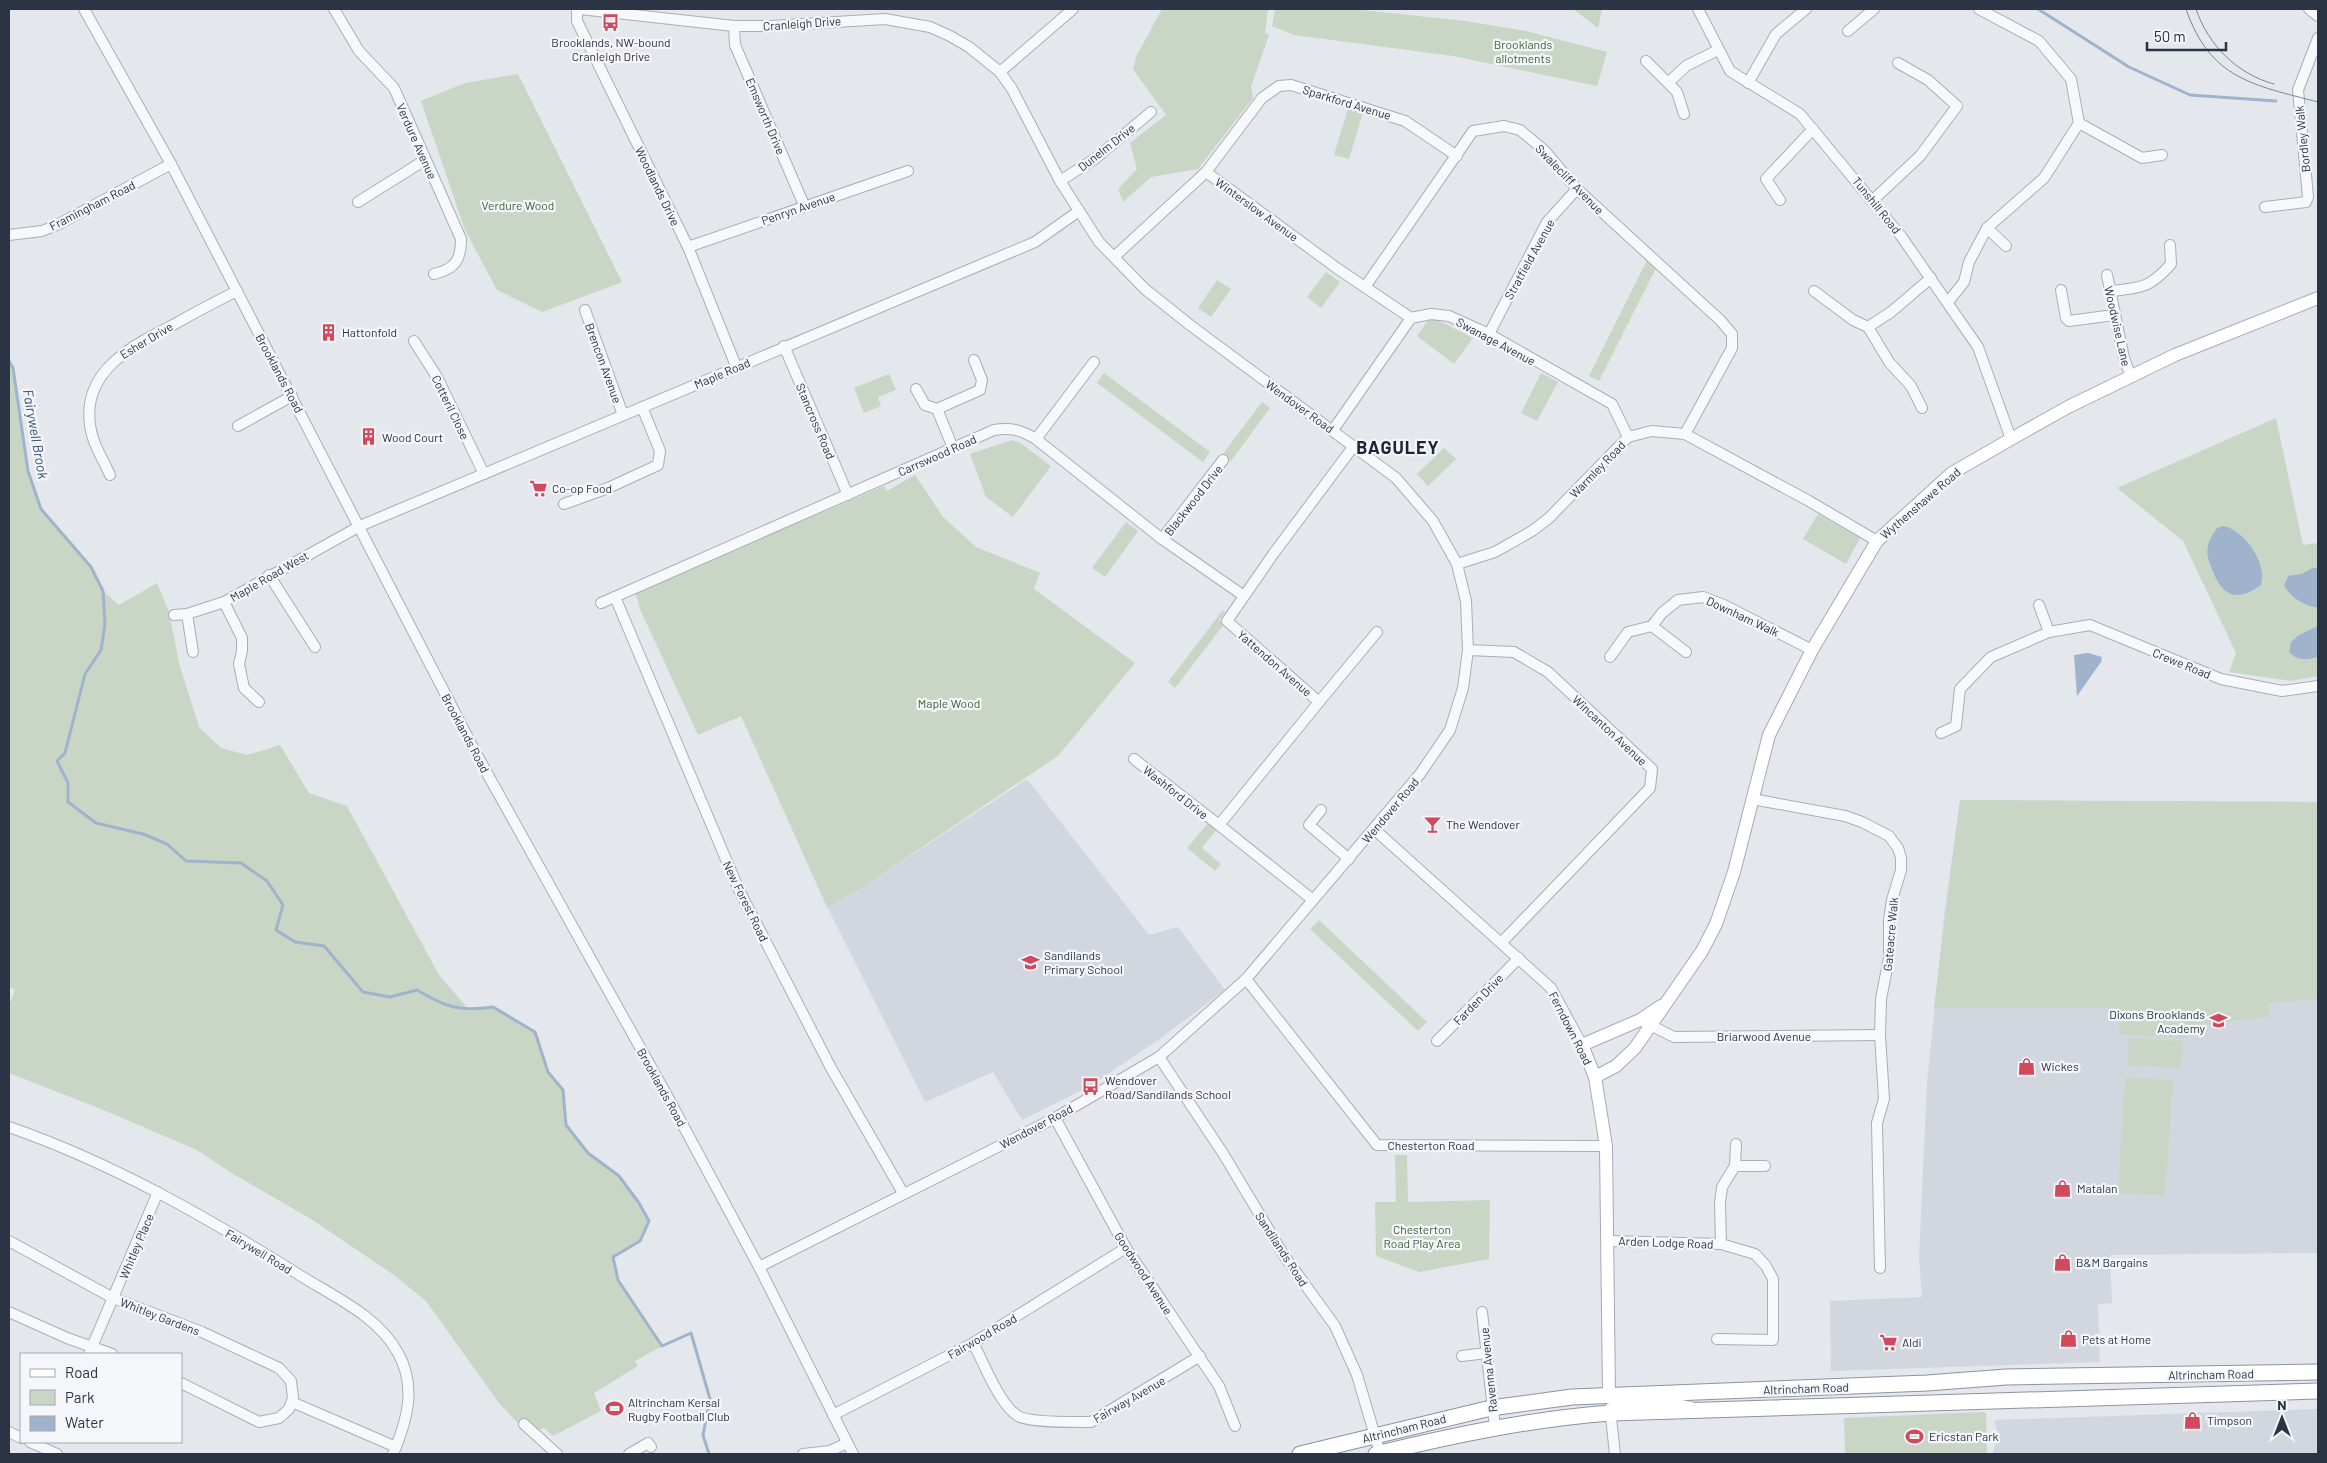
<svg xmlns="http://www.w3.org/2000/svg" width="2327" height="1463" viewBox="0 0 2327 1463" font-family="Barlow,sans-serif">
  <rect width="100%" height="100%" fill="#e4e7ec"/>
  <g fill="#d2d6de">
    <path d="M1027,779L1149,935L1178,927L1225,990L1158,1040L1090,1086L1022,1120L993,1072L925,1102L827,907L860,889Z"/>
    <path d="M1960,800L2318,802V1253L2110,1255L2112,1303L2098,1304L2100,1362L1831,1371L1830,1301L1922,1297L1919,1258L1927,1083L1944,916Z"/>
    <path d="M2318,1409V1454H1993L1998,1433L1994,1420Z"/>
  </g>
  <g fill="#c9d6c5">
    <path d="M1162,9H1268L1265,33L1269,35L1251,87L1253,98L1198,169L1151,177L1123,202L1118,189L1137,169L1130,143L1166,115L1133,69L1136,57Z"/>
    <path d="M1275,9H1353L1465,21L1526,31L1607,52L1597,86L1453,56L1294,35L1272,26Z"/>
    <path d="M1552,9H1602L1598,28L1573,9Z"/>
    <path d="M518,74L622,282L542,312L497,290L465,230L421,101L465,83Z"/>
    <path d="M1348,108L1363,112L1349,159L1334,155Z"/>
    <path d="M1647,260L1656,268L1599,381L1589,376Z"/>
    <path d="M1326,272L1340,282L1321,308L1307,297Z"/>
    <path d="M1217,280L1231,289L1211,317L1198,308Z"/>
    <path d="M1430,318H1434L1473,338L1454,364L1417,336Z"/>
    <path d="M9,361L13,368L28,471L41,509L91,567L103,591L119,605L157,583L169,612L179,663L199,727L221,748L247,755L280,745L309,793L347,806L439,975L470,1011L493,1007L535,1032L548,1072L563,1090L566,1126L588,1153L619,1176L639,1203L649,1221L640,1241L613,1258L618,1280L662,1346L635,1361L638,1366L594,1393L601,1411L553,1436L544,1428L527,1433L499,1403L426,1301L394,1275L311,1219L233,1174L197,1150L106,1111L9,1073V1005L15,990L9,987Z"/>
    <path d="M1104,373L1210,452L1203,462L1097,383Z"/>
    <path d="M1541,373L1558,382L1537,421L1521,413Z"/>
    <path d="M889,374L896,390L878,397L881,406L864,413L854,388Z"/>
    <path d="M1262,402L1270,408L1231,461L1222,455Z"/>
    <path d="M2276,418L2303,545L2318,543V676L2291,681L2229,672L2236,653L2183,541L2117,488Z"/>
    <path d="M1012,440L1019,442L1051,466L1013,517L986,497L970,454Z"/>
    <path d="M1444,448L1456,459L1428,486L1417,474Z"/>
    <path d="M915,475L943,517L976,547L1040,573L1034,589L1135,663L1058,756L860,889L827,907L741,716L698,735L640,609L635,592L884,486L887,491Z"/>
    <path d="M1818,514L1860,538L1846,564L1803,539Z"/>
    <path d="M1126,522L1138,531L1105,577L1092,568Z"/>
    <path d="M1223,610L1225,612L1219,620L1224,624L1175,688L1168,682Z"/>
    <path d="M1960,800L2318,802V999L2269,1003V1017L2186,1027L2185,1038L2120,1035L2118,1008H1934Z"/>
    <path d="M1208,823L1216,830L1202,848L1221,864L1215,871L1187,848Z"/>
    <path d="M1319,920L1427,1022L1418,1031L1310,929Z"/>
    <path d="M2129,1038L2183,1041L2181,1068L2128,1065Z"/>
    <path d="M2125,1078L2173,1080L2165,1196L2118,1193Z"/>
    <path d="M1395,1155H1407L1408,1202L1490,1200L1489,1259L1419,1272L1376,1256L1375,1202H1396Z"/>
    <path d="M1983,1412L1986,1413L1987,1454H1845L1844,1418Z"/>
  </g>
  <g fill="#9fb4cc">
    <path d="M2222,526C2244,528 2268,565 2261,585C2236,603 2222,596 2212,569C2209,562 2206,554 2208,546C2209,540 2213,534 2216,529Z"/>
    <path d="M2313,568H2318V608C2303,605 2293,599 2284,586L2288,576L2301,574Z"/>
    <path d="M2318,626V657C2308,660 2296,661 2289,652L2291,642L2299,635Z"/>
    <path d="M2088,653L2102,657L2101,662L2077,696L2074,655Z"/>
  </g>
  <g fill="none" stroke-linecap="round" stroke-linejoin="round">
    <g stroke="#9fb4cc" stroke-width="3">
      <path d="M2038,9L2129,67L2190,95L2276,101"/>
      <path d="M9,361L13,368L28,471L41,509L91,567L103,591L105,624L101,650L85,674L65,753L57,761L68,783V802L96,823L143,834L167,844L186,861L241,863L267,881L283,905L276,930L295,942L324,946L363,992L390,997L417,990C445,1007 460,1012 493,1007L535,1032L548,1072L563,1090L566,1125L588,1153L619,1176L639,1203L649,1221L640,1241L613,1257L618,1280L662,1346L691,1333L710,1399L703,1435L709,1454"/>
    </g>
    <defs>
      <g id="minor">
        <path d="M84,9L171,164L478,757L670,1101L759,1267L853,1454"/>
        <path d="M334,9L359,51L394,88L461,239C461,259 456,269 434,274"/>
        <path d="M577,9V21L688,247L736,366"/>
        <path d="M580,9L734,26H770L885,19L930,27L950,36L969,47L1000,72L1012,89L1060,181L1099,242L1145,289L1190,325L1396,478L1433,521L1457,564L1466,601L1468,650L1463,688L1450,730L1420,774L1246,979L1159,1057L1055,1118L759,1267"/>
        <path d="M1698,9L1730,71L1800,114L1901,236L1978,347L2011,439"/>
        <path d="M2309,9L2318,16"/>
        <path d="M734,26L735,45L804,205"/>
        <path d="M1848,31L1874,9"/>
        <path d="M1646,61L1677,92L1684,114"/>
        <path d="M1000,72L1073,9"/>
        <path d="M1669,82L1686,66L1718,50"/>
        <path d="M1748,83L1776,34L1806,9"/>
        <path d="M2079,123L2142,158L2162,155"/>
        <path d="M1206,172L1338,269L1411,318"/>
        <path d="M1060,181L1096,158L1151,112"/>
        <path d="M1780,200L1766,179L1813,129"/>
        <path d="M1872,201L1920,156L1957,106L1928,80L1898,63"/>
        <path d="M358,202L425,160"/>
        <path d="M2265,207L2306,202L2308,197L2298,90L2318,38"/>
        <path d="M1987,228L2006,246"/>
        <path d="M9,235L42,231L59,224L171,164"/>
        <path d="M688,247L908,171"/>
        <path d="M1114,257L1206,172L1262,98L1279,86L1291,85L1405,121L1457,156"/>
        <path d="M2107,275L2124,358L2131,377"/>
        <path d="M1365,287L1473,131L1504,126L1520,130L1544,150L1577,189L1720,320L1732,334V348L1685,434"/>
        <path d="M2061,290L2066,318L2069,321L2114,315"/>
        <path d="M1814,291L1853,320L1868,327L1889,362L1911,386L1922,408"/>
        <path d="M2111,291C2141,288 2150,288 2171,264L2170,245"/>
        <path d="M1948,302L1964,282L1969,262L1987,228L2044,178L2079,123L2071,79L2039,41L1979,9"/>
        <path d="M585,310L623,415"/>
        <path d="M1868,327L1891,312L1931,278"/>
        <path d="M1489,334L1547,222L1577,189"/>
        <path d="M414,341L437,377L484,474"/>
        <path d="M784,346L848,495"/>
        <path d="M916,389L925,405L937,409L953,448"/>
        <path d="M937,409L980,390L982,380L974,360"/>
        <path d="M238,426L292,396"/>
        <path d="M1333,430L1411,318L1431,314L1449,316L1489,334L1612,404L1628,437"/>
        <path d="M1036,439L1094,362"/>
        <path d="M110,475C103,459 92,443 90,425C82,371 133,345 173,325C194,313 215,302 237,291"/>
        <path d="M564,504L608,488L658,465L660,451L642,407"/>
        <path d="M1162,539L1223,460"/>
        <path d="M1457,564L1495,552L1532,531L1549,518L1628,437L1652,431L1685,434L1809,501L1877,541"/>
        <path d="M269,575L315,647"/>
        <path d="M615,597L739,890L831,1068L903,1193"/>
        <path d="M224,602L242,638V651L239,664L244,688L259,702"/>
        <path d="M601,603L994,430C1011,427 1021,430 1036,439L1162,539L1244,596"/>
        <path d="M2039,605L2049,632"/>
        <path d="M187,614L193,652"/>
        <path d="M174,615L187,614L224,602L360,526L1035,242L1079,211"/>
        <path d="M1652,626L1662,613L1678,600L1703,597L1724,605L1812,650"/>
        <path d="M1468,650L1514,652L1548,672L1652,769L1650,788L1502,942"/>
        <path d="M1610,657L1628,632L1652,626L1686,652"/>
        <path d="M1319,702L1377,632"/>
        <path d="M1941,733L1956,726L1960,689L1991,657L2049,632L2090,625L2221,679L2282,691L2318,686"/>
        <path d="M1134,759L1219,825"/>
        <path d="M1752,799L1845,816L1862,822L1889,836L1898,848L1901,858V870L1892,900L1889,920V958L1881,999L1880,1035L1884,1099L1877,1123L1880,1268"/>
        <path d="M1321,810L1309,825L1349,859"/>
        <path d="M1374,829L1551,988L1582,1045"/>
        <path d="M1313,900L1219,825L1319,702L1227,621L1274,553L1353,447"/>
        <path d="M1246,979L1377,1145L1606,1146"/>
        <path d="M1644,1022L1674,1037L1880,1035"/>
        <path d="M1437,1041L1519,958"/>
        <path d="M1159,1057L1224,1155L1285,1257L1335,1326L1357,1375L1380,1453"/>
        <path d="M1055,1118L1126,1248L1219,1386L1235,1426"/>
        <path d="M9,1127C113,1163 208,1218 301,1276C335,1297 379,1317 398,1353C417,1387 407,1421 393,1454"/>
        <path d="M1735,1166H1765"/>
        <path d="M9,1241L113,1298L202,1332L279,1368L291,1381L293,1398L289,1409L279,1418L259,1422L181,1383"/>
        <path d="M1608,1241L1721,1244L1755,1254L1766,1266L1773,1279V1340L1717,1339"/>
        <path d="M1721,1244L1720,1203L1722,1187L1735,1166L1736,1144"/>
        <path d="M9,1312L67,1338L112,1354"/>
        <path d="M1482,1312L1495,1427"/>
        <path d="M973,1343C984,1363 999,1404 1018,1416C1029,1423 1076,1422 1091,1422L1200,1356"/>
        <path d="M89,1354L158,1192"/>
        <path d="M1462,1356L1486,1353"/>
        <path d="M292,1402L396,1447"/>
        <path d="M1610,1408L1615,1454"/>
        <path d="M833,1415L973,1343L1126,1248"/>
        <path d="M524,1424L557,1454"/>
        <path d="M9,1432L21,1438"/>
        <path d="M30,1442L57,1454"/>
        <path d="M629,1454L648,1443L651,1447"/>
        <path d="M803,1454L830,1451L847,1443"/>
      </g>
      <g id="major">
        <path d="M1661,1006L1640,1020L1582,1045L1595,1077L1606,1146L1609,1394L1617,1404L1666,1403L1691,1408"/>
        <path d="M1595,1077L1616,1066L1635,1048L1702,951L1716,924L1734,872L1769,735L1812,650L1877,541L1952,473L2011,439L2068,407L2175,355L2318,298"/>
      </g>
      <g id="highway">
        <path d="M1300,1454L1491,1408L1572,1397L1927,1383L2006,1377L2318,1372"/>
        <path d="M1376,1454C1454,1435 1531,1419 1611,1413L2318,1391"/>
      </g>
    </defs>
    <use href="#minor" stroke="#a9aeb7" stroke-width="12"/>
    <use href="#major" stroke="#a3abb8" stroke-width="14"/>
    <use href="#highway" stroke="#8b94a3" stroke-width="17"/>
    <use href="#minor" stroke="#f7f8fa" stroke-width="10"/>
    <use href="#major" stroke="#fff" stroke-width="12"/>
    <use href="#highway" stroke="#fff" stroke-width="15"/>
    <g stroke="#7d8696" stroke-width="1">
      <path d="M2186,9C2210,79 2253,85 2318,102"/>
      <path d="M2196,9C2208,45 2237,74 2274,84"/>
    </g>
  </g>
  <defs>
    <symbol id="bus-bare" viewBox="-9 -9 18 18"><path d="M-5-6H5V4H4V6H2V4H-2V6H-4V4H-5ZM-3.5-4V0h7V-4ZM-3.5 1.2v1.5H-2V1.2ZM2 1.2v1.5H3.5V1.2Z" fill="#d1495b" stroke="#f4f6f9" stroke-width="2.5" paint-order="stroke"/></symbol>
    <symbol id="building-bare" viewBox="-9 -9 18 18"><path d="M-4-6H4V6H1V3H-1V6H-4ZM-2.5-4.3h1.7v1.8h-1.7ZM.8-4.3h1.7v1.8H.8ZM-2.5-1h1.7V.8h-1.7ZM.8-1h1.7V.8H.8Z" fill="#d1495b" stroke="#f4f6f9" stroke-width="2.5" paint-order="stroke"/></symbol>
    <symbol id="supermarket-bare" viewBox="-9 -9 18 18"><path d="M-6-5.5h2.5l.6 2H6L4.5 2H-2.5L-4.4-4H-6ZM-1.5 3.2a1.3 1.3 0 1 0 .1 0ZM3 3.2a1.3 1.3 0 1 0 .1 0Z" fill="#d1495b" stroke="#f4f6f9" stroke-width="2.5" paint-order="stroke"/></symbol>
    <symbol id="bar-bare" viewBox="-9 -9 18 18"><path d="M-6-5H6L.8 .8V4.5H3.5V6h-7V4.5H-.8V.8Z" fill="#d1495b" stroke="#f4f6f9" stroke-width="2.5" paint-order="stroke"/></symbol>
    <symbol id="school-bare" viewBox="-9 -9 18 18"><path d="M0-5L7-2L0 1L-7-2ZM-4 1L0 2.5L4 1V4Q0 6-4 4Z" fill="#d1495b" stroke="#f4f6f9" stroke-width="2.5" paint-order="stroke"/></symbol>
    <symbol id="shop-bare" viewBox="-9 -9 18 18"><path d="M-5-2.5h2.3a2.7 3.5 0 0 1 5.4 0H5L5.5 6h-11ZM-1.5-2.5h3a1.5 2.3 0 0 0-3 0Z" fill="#d1495b" stroke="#f4f6f9" stroke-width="2.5" paint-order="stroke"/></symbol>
    <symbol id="stadium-bare" viewBox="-9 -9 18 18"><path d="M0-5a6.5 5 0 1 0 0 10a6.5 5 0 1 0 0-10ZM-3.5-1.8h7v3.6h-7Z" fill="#d1495b" stroke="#f4f6f9" stroke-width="2.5" paint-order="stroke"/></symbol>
  </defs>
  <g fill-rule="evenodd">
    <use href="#bus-bare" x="598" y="10" width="25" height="25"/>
    <use href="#building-bare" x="316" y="320" width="25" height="25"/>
    <use href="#building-bare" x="356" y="424" width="25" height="25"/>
    <use href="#supermarket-bare" x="526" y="476" width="25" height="25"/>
    <use href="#bar-bare" x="1420" y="812" width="25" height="25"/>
    <use href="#school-bare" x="1018" y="950" width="25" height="25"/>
    <use href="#school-bare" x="2206" y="1008" width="25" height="25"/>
    <use href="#shop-bare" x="2014" y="1054" width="25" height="25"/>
    <use href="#bus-bare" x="1078" y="1074" width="25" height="25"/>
    <use href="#shop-bare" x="2050" y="1176" width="25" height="25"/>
    <use href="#shop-bare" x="2050" y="1250" width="25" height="25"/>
    <use href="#shop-bare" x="2056" y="1326" width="25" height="25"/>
    <use href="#supermarket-bare" x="1876" y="1330" width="25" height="25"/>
    <use href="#stadium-bare" x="602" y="1396" width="25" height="25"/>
    <use href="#shop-bare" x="2180" y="1408" width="25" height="25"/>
    <use href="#stadium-bare" x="1902" y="1424" width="25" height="25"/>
  </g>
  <g text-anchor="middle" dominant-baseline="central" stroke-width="4.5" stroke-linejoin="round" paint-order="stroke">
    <g font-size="12" fill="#2b3445" stroke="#f4f6f9">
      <text transform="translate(802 23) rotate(-4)">Cranleigh Drive</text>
      <text transform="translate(1347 102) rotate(17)">Sparkford Avenue</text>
      <text transform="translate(766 116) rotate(67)">Emsworth Drive</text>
      <text transform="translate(2302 139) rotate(-96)">Bordley Walk</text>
      <text transform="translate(417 141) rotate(66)">Verdure Avenue</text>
      <text transform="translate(1106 147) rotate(-38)">Dunelm Drive</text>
      <text transform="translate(1570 179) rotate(46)">Swalecliff Avenue</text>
      <text transform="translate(658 186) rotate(64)">Woodlands Drive</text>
      <text transform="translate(92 205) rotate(-27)">Framingham Road</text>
      <text transform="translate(1877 205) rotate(51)">Tunshill Road</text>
      <text transform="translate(798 208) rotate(-19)">Penryn Avenue</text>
      <text transform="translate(1257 209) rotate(36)">Winterslow Avenue</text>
      <text transform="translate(1529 259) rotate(-61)">Stratfield Avenue</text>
      <text transform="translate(2118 326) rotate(77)">Woodwise Lane</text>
      <text transform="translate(146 340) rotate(-31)">Esher Drive</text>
      <text transform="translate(1496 341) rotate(28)">Swanage Avenue</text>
      <text transform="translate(604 363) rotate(70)">Brencon Avenue</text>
      <text transform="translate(280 373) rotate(62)">Brooklands Road</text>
      <text transform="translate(722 373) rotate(-23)">Maple Road</text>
      <text transform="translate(1300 406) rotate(36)">Wendover Road</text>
      <text transform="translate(451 407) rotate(64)">Cotteril Close</text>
      <text transform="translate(816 421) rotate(67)">Stancross Road</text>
      <text transform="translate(937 455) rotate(-24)">Carrswood Road</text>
      <text transform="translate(1597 469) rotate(-46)">Warmley Road</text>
      <text transform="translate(1193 500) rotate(-52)">Blackwood Drive</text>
      <text transform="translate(1920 503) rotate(-41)">Wythenshawe Road</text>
      <text transform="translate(269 576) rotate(-30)">Maple Road West</text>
      <text transform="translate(1743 616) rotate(25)">Downham Walk</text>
      <text transform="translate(1275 663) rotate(41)">Yattendon Avenue</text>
      <text transform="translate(2182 663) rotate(22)">Crewe Road</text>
      <text transform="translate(1610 730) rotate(43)">Wincanton Avenue</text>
      <text transform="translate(466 733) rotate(62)">Brooklands Road</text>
      <text transform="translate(1176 792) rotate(38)">Washford Drive</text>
      <text transform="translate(1390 810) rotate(-50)">Wendover Road</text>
      <text transform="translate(746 901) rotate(64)">New Forest Road</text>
      <text transform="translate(1890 934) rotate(-85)">Gateacre Walk</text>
      <text transform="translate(1478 999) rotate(-46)">Farden Drive</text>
      <text transform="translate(1571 1028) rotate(63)">Ferndown Road</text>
      <text x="1764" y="1036">Briarwood Avenue</text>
      <text transform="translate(662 1087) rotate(61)">Brooklands Road</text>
      <text transform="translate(1036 1126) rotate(-28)">Wendover Road</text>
      <text x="1431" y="1145">Chesterton Road</text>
      <text transform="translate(1666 1242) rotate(2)">Arden Lodge Road</text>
      <text transform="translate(136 1246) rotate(-67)">Whitley Place</text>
      <text transform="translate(1282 1249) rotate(57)">Sandilands Road</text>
      <text transform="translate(259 1251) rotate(31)">Fairywell Road</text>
      <text transform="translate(1144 1273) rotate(57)">Goodwood Avenue</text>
      <text transform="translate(160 1316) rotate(21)">Whitley Gardens</text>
      <text transform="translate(982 1336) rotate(-30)">Fairwood Road</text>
      <text transform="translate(1488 1370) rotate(-96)">Ravenna Avenue</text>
      <text transform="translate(2211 1374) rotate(-1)">Altrincham Road</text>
      <text transform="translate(1806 1388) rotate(-2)">Altrincham Road</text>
      <text transform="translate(1129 1399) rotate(-30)">Fairway Avenue</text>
      <text transform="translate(1404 1428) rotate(-14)">Altrincham Road</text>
    </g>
    <g font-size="12" fill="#2b3445" stroke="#f4f6f9" text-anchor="start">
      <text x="611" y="42" text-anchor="middle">Brooklands, NW-bound<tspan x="611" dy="14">Cranleigh Drive</tspan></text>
      <text x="342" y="332">Hattonfold</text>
      <text x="382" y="437">Wood Court</text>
      <text x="552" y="488">Co-op Food</text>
      <text x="1446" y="824">The Wendover</text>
      <text x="1044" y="955">Sandilands<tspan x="1044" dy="14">Primary School</tspan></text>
      <text x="2205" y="1014" text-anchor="end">Dixons Brooklands<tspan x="2205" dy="14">Academy</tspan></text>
      <text x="2041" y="1066">Wickes</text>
      <text x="1105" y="1080">Wendover<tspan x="1105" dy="14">Road/Sandilands School</tspan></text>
      <text x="2077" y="1188">Matalan</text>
      <text x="2076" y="1262">B&amp;M Bargains</text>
      <text x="2082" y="1339">Pets at Home</text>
      <text x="1902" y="1342">Aldi</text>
      <text x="628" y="1402">Altrincham Kersal<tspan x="628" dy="14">Rugby Football Club</tspan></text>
      <text x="2207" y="1420">Timpson</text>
      <text x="1929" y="1436">Ericstan Park</text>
    </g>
    <g font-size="12" fill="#3f6138" stroke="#f4f6f9">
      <text x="1523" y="44">Brooklands<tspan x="1523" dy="14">allotments</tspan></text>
      <text x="518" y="205">Verdure Wood</text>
      <text x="949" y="703">Maple Wood</text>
      <text x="1422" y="1229">Chesterton<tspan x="1422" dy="14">Road Play Area</tspan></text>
    </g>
    <g font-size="14" font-style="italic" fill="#34527a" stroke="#f4f6f9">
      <text transform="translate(36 434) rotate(80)">Fairywell Brook</text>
    </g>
    <g font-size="18" font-weight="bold" letter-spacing="1" fill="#1d2536" stroke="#f4f6f9">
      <text x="1398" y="447">BAGULEY</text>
    </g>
  </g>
  <rect width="2327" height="1463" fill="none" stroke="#2b3445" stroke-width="20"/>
  <rect x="20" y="1353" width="162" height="90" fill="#f4f6f9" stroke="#a4a8b1"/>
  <rect x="30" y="1369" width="25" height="8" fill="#ffffff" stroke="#a4a8b1"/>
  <text x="65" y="1378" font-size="15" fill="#2b3445">Road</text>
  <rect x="30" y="1390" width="25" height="15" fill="#c9d6c5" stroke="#a4a8b1"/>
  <text x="65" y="1403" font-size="15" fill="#2b3445">Park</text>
  <rect x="30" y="1416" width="25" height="15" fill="#9fb4cc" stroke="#a4a8b1"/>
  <text x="65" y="1428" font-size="15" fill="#2b3445">Water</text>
  <g transform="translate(2282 1418)" stroke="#f4f6f9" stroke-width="4" paint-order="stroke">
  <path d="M0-4L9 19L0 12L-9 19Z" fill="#2b3445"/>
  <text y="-8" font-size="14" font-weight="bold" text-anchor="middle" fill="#2b3445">N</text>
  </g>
  <path d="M2147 42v8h79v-8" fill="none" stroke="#2b3445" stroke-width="2.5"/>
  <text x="2154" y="42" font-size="15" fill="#2b3445" stroke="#f4f6f9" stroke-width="4" paint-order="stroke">50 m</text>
</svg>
